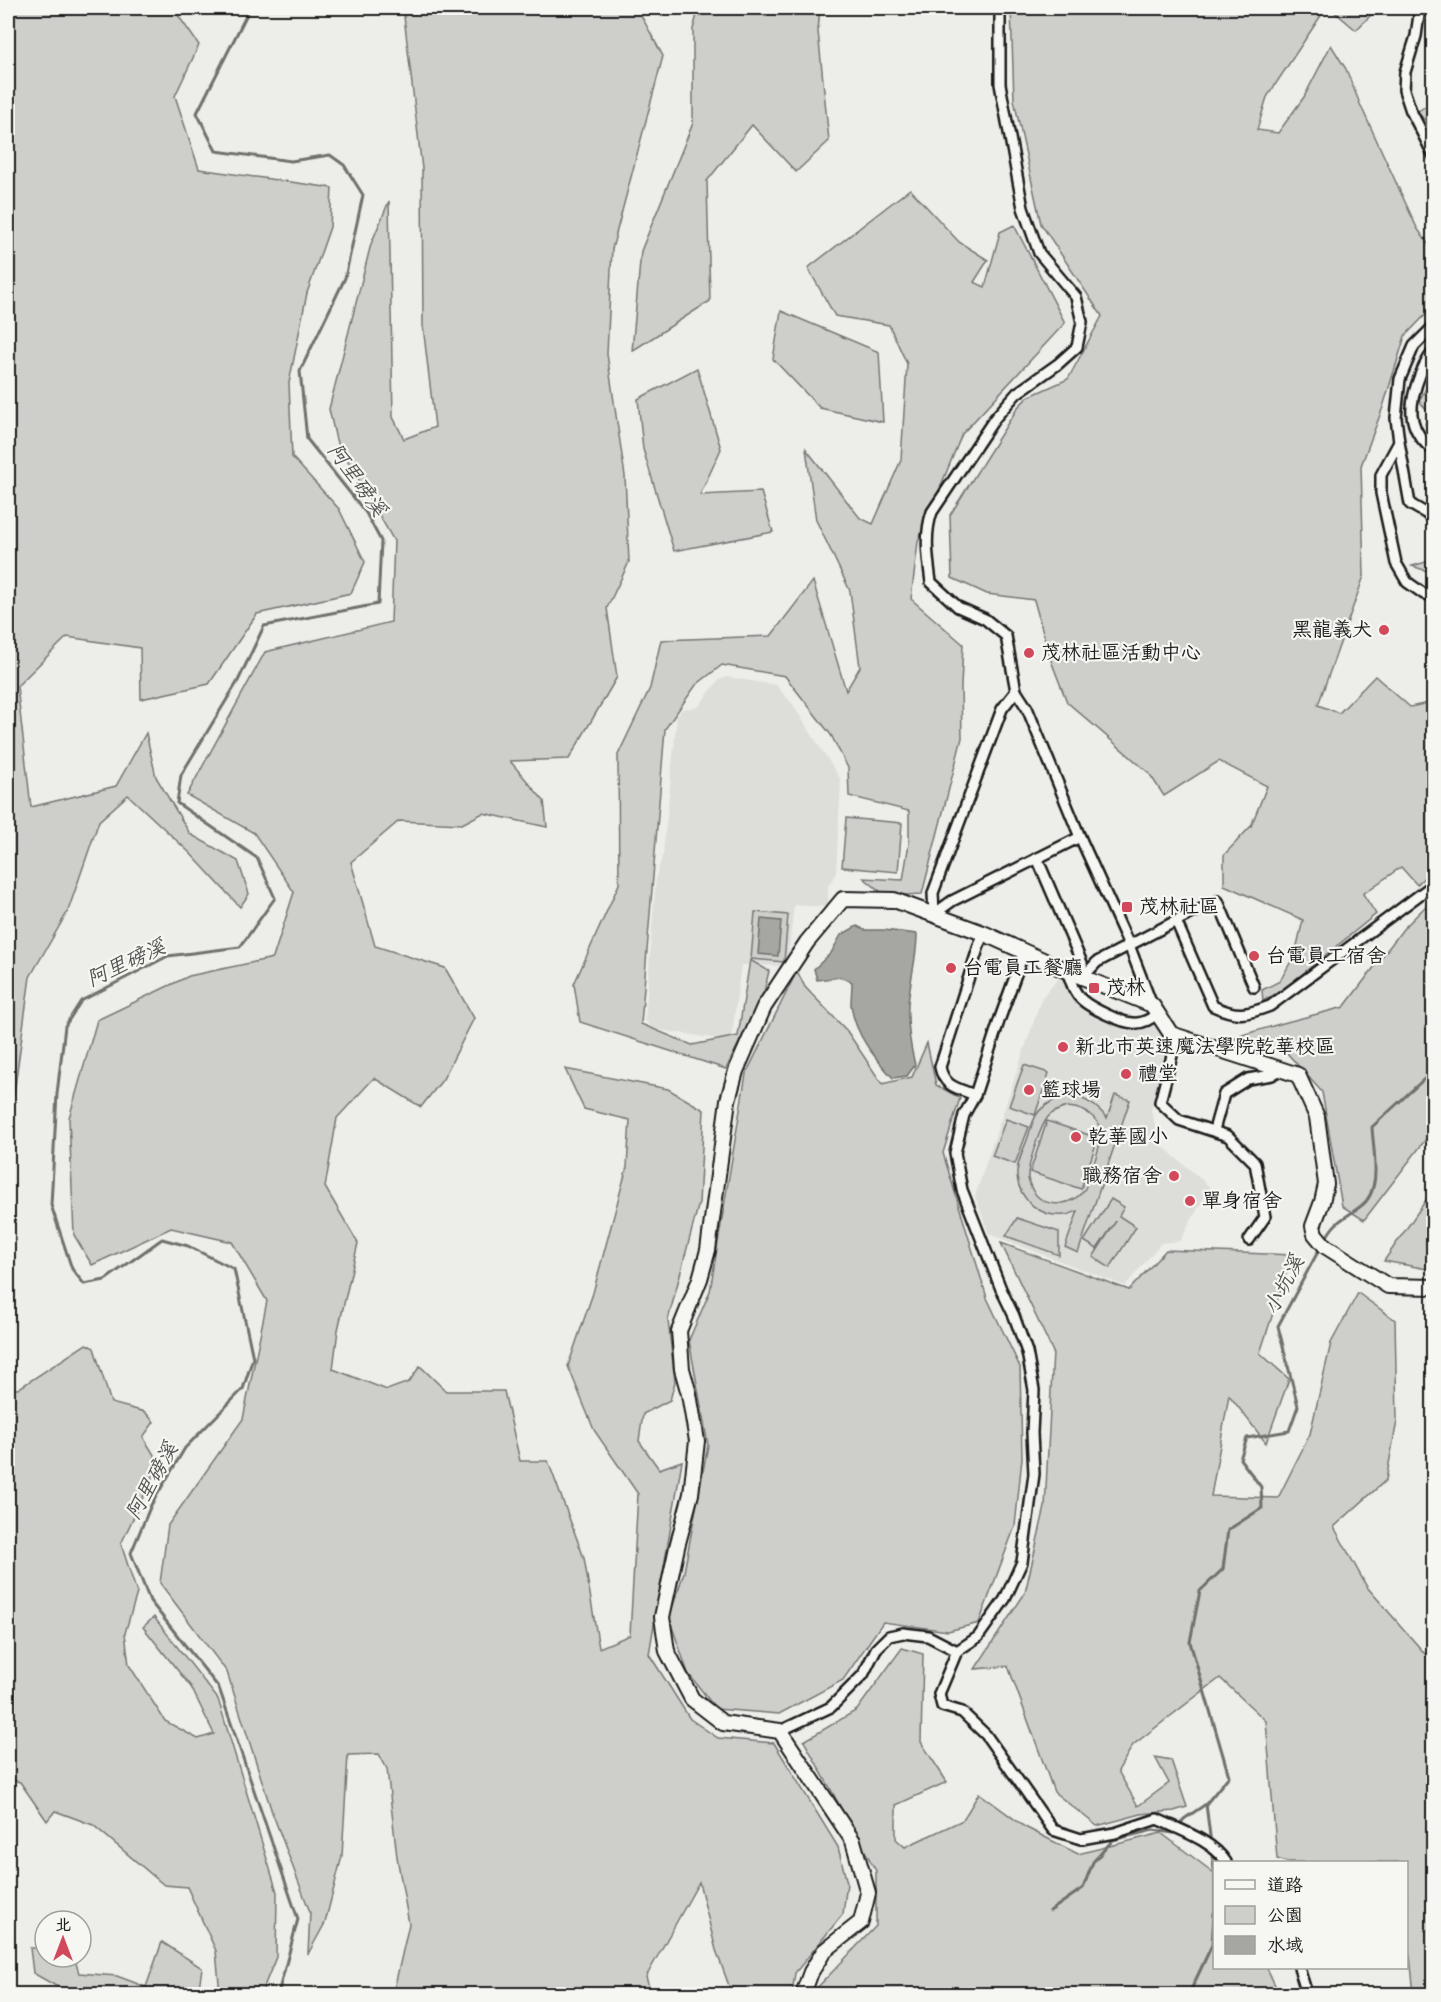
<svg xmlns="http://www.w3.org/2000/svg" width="1441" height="2002" viewBox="0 0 1441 2002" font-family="'Architects Daughter','LXGW WenKai TC',sans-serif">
  <rect width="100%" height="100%" fill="#edede9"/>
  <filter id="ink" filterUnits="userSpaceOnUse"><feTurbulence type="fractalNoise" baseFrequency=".0167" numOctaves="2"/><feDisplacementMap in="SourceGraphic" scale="12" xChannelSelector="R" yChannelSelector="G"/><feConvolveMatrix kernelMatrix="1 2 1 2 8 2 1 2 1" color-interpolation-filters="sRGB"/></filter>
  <g filter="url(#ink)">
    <g fill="#ddddda">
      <path d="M727,677L776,685L793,705L841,780L836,873L828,886V907L794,905L787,966L741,965L731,1041L653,1029L645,1020L656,877L663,854L677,717L682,709L698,707L719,680Z"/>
      <path d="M1062,975L1066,990L1082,1005L1133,1026L1159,1021L1163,1044V1068L1151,1110L1160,1144L1210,1187L1180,1241L1161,1243L1125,1286L989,1234L975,1196L1042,997Z"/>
    </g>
    <g fill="#cececb" stroke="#757574" stroke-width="1.5" fill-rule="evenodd">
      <path d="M8,8H173L199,45L175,96L199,169L332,188L330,227L307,293L289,383L292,457L339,509L365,562L351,593L257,614L209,684L141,699L140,648L67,637L17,686L31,807L116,786L146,733L156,777L190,834L238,861L249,894L240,907L190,853L128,795L99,821L68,911L30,977L8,1137Z"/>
      <path d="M403,8H637L663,56L612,249L607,354L625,476L629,562L607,608L617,677L569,759L510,761L544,801L547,827L483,813L462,824L399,821L351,862L375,946L445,968L474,1018L443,1079L421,1107L374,1078L337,1118L325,1187L358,1243L338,1330L333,1369L387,1390L409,1382L420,1366L446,1391H504L520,1461H548L584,1558L599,1648L630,1635L638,1494L594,1430L568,1366L593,1293L627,1167L630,1120L584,1109L565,1069L668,1089L704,1110L699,1203L668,1320L675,1382L670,1400L643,1414L639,1441L659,1469L682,1461L649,1654L690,1719L718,1738L774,1743L838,1847L847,1883L843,1914L795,1973L792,1994H732L716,1950L699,1882L646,1977L651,1994H393L409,1924L397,1857L387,1769L379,1754L348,1755L342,1856L325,1923L308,1954L310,1912L272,1812L227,1672L160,1583L168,1525L243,1419L267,1301L232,1242L171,1228L92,1265L74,1235L69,1118L97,1020L189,976L273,958L294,892L254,833L187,795L265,652L391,622L394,541L336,440L329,409L371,244L389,201L393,417L404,439L435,427L423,326L422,169Z"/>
      <path d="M699,8H820L818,31L829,141L796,172L752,125L707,181L710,301L632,351L641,251L693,123V29Z"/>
      <path d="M1011,8H1326L1267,97L1257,130L1278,133L1304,97L1331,45L1346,69L1360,104L1417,228L1433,251V307L1405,336L1383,407L1361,466L1364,576L1318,705L1339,713L1375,676L1410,707L1433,702V868L1417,885L1401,867L1363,894L1376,914L1284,989L1263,1001L1262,990L1280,981L1295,954L1303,920L1224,885V855L1251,826L1267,786L1219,761L1164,796L1149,773L1067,702L1050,658L1034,600L987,594L952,578L950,515L1018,407L1028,397L1068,379L1102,316L1041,224L1014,100Z"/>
      <path d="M1330,8H1378L1356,30Z"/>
      <path d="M1433,101V128L1417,112Z"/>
      <path d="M910,189L959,242L988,260L974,282L985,287L1000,232L1014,225L1065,323L962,434L918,542L911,599L963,644L961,687L962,738L922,894L886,896L864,878L903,880L909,843V811L849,796L848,768L831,735L785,676L722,665L696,685L665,729L641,1024L692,1045L738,1036L750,960L769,971L764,992L726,1069L580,1022L574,984L619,884L618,755L650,688L661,640L771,636L813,581L846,691L860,667L850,591L816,520L806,449L860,518L873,524L901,460L907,364L889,325L835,316L808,268Z"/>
      <path d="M781,311L879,352L883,422L820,408L773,359Z"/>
      <path d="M697,368L721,449L700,495L761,492L773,532L674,551L643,449L638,399Z"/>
      <path d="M1433,376V417L1419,401Z"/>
      <path d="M1433,560V573L1412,566Z"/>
      <path d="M846,818L902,823L898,872L842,867Z"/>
      <path d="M1433,899V1130L1364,1220L1342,1206L1322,1092L1286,1052L1232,1038L1283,1023L1344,1007L1403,929Z"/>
      <path d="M755,912L788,915L784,962L751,959Z"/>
      <path d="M797,971L805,987L847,1031L882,1084L912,1077L927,1043L936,1085L960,1098L943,1153L987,1298L1020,1367L1022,1458L1015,1526L979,1623L948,1631L883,1622L843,1680L779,1714L716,1709L688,1673L669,1618L684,1572L708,1445L689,1340L710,1291L746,1074Z"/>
      <path d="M1024,1065L1049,1073L1035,1115L1009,1106Z"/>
      <path d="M1115,1095L1130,1100L1078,1253L1065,1247L1078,1211C1074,1212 1070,1215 1065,1215C1041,1218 1019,1200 1017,1176C1016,1164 1023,1151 1027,1140C1030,1132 1032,1121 1037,1114C1040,1109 1046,1105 1051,1102C1073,1089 1093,1101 1107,1118ZM1068,1107C1077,1108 1086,1110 1093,1117C1108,1131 1097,1153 1092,1169C1089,1175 1088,1184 1084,1190C1073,1205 1049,1209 1036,1195C1032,1190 1029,1185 1028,1178C1027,1167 1040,1127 1048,1117C1053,1111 1061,1109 1068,1107Z"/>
      <path d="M1006,1119L1029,1127L1015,1164L992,1156Z"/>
      <path d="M1047,1121L1098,1138L1081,1189L1030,1172Z"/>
      <path d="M1433,1187V1270L1384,1261L1433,1190Z"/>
      <path d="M1111,1199L1124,1207L1119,1216L1136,1227L1110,1268L1093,1257L1116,1221L1097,1249L1084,1241Z"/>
      <path d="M1017,1218L1059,1232V1255L1006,1236Z"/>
      <path d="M1001,1243L1129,1290L1166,1250L1292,1255L1260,1353L1289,1379L1266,1443L1229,1395L1211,1496L1278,1498L1310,1434L1331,1343L1358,1293L1395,1320L1397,1421L1386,1480L1334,1527L1367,1587L1433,1663V1994H1414L1410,1956L1407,1946L1406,1862H1287L1277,1859L1266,1721L1220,1678L1133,1745L1118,1771L1138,1806L1169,1783L1155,1757L1171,1760L1187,1807L1174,1811L1141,1814L1097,1826L1054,1792L1008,1666L975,1669L1025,1593L1045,1507L1053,1352Z"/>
      <path d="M86,1344L94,1348L111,1403L145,1412L154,1422L143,1437L159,1463L121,1544L137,1593L125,1633L129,1665L165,1721L198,1739L214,1734L191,1687L143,1627L154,1617L218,1699L277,1892L276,1957L261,1994H220L216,1951L187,1887L164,1885L93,1825L55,1811L47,1821L20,1782L8,1779V1388L18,1389Z"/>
      <path d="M902,1648L923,1654L921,1742L947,1782L896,1805V1839L905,1847L963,1820L979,1793L1025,1827L1078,1854L1161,1833L1214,1873V1968H1267L1279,1994H815V1990L876,1926V1871L804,1741L857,1710Z"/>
      <path d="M162,1942L202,1968L198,1994H70L33,1973L30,1948H45V1957H74L79,1973L117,1976L146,1987Z"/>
    </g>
    <g fill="#a6a6a3" stroke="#6f6f6d" stroke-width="1.5">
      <path d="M761,919L781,921L778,956L758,954Z"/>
      <path d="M857,926L865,930H884L917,934C917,958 910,980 908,1004C907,1025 910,1045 915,1065L907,1076L893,1078C874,1057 855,1035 851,1005C851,998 852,989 852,982L841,977L817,980L814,969L831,953L841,935Z"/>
    </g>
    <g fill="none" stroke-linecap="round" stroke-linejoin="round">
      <g stroke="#6f6f6d" stroke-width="3">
        <path d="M250,8L197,113L216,151L291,161L330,155L344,165L363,195L345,278L300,371L307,439L366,513L381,541L378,604L264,626L238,681L181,775L177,803L257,858L275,898L240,947L168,956L81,1001L65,1026L57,1094L51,1205L72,1269L84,1284L105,1280L162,1239L188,1246L234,1269L253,1358L243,1389L185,1448L151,1505L131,1553L150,1601L219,1688L298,1919L278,1994"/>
        <path d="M1434,406L1426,424L1434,430"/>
        <path d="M1434,993V997"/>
        <path d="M1325,1240C1336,1219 1343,1220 1361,1206C1383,1190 1373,1150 1372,1127L1434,1070"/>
        <path d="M1211,1844L1206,1804L1229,1776L1190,1642L1200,1591L1223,1569L1228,1530L1262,1508L1261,1487L1240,1459L1247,1438L1289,1431L1298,1406L1278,1326L1320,1248"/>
        <path d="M1212,1851L1214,1870"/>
        <path d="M1050,1911L1083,1888L1093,1862L1113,1840L1153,1830L1173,1833L1184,1819L1206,1804"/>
        <path d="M1189,1994L1212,1945L1214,1913"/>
      </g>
      <defs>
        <g id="street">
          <path d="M1000,8V84L1023,208L1039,253L1076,297L1082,322L1077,347L1058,364L1017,393L995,418L932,512C924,535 928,559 931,582L958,607L985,619L1006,636L1016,691L1027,708L1080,837L1129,945L1152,1005"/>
          <path d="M1420,8L1416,36L1405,72L1404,90L1411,111L1434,156"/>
          <path d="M1434,326L1414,346L1400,379L1396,418L1399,442L1381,475V493L1396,563L1407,582L1424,594L1434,596"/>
          <path d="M1434,351C1421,366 1408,401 1413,421C1416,434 1424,443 1434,451"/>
          <path d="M1399,442L1410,504L1434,518"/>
          <path d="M1037,858L1082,963L1083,977"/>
          <path d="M934,914L933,893L1002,709L1016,691"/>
          <path d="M934,914L952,901L1080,837"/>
          <path d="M1176,921L1218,901L1254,987"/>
          <path d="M1067,971C1071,981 1073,992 1082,1000C1091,1008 1122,1023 1133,1023C1142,1024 1153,1019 1158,1011"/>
          <path d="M1083,977L1097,962L1176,921L1213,1006C1237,1017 1246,1015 1270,1006L1434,884"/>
          <path d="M1177,1036L1160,1102L1179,1120L1228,1136L1255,1163L1265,1217L1249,1240"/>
          <path d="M975,1095C957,1088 944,1087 940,1067L983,933"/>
          <path d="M1214,1130L1224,1094L1248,1079L1272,1075L1281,1068"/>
          <path d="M957,1651L939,1694L942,1706L962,1712L986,1735L1053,1830L1081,1839L1115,1833L1157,1819C1180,1830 1212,1840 1226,1862"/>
          <path d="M780,1731L831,1707L863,1675L876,1649L889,1636L903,1633L928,1636L957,1651L978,1637L1005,1599L1022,1562L1034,1474L1032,1433L1034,1390L1027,1352L1014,1316L1001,1289L962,1190L955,1153L964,1115L975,1095L1000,1018L1024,952"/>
          <path d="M1299,1968L1307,1994"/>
        </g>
        <path id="secondary" d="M803,1994L811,1972L824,1951L861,1922L868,1893L853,1841L780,1731L723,1723L692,1699L667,1651L662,1617L677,1547L691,1494L697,1441L689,1394L682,1369L679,1331L700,1279L708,1250L728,1100L736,1071L764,1007L807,942L843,899L894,900L983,933L1067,971L1152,1005L1171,1034L1298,1075L1317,1117L1326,1184L1322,1202L1313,1226L1315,1234L1325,1246L1388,1286L1434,1287"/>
      </defs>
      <use href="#street" stroke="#1c1c1c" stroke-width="14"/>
      <use href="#secondary" stroke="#1c1c1c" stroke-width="18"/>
      <use href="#street" stroke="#f6f6f2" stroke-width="9"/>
      <use href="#secondary" stroke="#f6f6f2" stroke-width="14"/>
    </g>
  </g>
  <g fill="#d1495b" stroke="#f6f6f2" stroke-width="2">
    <circle cx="1384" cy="630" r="6"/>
    <circle cx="1029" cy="653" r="6"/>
    <rect x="1121" y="901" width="12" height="12" rx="3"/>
    <circle cx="1254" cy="956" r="6"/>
    <circle cx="951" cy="968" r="6"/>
    <rect x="1088" y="982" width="12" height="12" rx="3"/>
    <circle cx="1063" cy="1047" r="6"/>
    <circle cx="1126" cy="1074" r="6"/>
    <circle cx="1029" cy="1090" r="6"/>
    <circle cx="1076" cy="1137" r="6"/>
    <circle cx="1174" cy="1176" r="6"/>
    <circle cx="1190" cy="1201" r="6"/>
  </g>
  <g text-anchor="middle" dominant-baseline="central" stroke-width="4.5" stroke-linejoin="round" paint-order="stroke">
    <g font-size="20" fill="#1c1c1c" stroke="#f6f6f2" text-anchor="start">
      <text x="1372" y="630" text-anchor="end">黑龍義犬</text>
      <text x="1041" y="653">茂林社區活動中心</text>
      <text x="1139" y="907">茂林社區</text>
      <text x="1266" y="956">台電員工宿舍</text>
      <text x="963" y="968">台電員工餐廳</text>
      <text x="1106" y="988">茂林</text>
      <text x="1075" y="1047">新北市英速魔法學院乾華校區</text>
      <text x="1138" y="1074">禮堂</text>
      <text x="1041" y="1090">籃球場</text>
      <text x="1088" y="1137">乾華國小</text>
      <text x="1162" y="1176" text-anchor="end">職務宿舍</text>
      <text x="1202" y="1201">單身宿舍</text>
    </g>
    <g font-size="21" font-style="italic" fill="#535352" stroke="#f6f6f2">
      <text transform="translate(357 480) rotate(54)">阿里磅溪</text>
      <text transform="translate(126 963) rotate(-25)">阿里磅溪</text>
      <text transform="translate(1284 1285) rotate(-63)">小坑溪</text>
      <text transform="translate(152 1481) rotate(-61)">阿里磅溪</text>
    </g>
  </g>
  <rect width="1441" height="2002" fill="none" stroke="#f6f6f2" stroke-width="30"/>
  <rect x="15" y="15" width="1411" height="1972" fill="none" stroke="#1c1c1c" stroke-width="2" filter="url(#ink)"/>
  <rect x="1213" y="1861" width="195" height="108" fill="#f6f6f2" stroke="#9f9f9c" stroke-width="1.5"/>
  <rect x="1225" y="1880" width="30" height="9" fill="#f6f6f2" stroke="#9f9f9c" stroke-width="1.5"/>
  <text x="1267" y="1891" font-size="18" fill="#1c1c1c">道路</text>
  <rect x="1225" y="1906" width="30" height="18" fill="#cececb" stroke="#9f9f9c" stroke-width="1.5"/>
  <text x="1267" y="1921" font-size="18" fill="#1c1c1c">公園</text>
  <rect x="1225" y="1936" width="30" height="18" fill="#a6a6a3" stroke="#9f9f9c" stroke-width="1.5"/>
  <text x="1267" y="1951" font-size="18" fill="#1c1c1c">水域</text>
  <g transform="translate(63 1939)"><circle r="28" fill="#f6f6f2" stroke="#9f9f9c" stroke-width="1.5"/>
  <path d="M0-4.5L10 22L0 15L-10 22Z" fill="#d1495b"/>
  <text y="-9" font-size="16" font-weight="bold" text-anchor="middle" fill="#1c1c1c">北</text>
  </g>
</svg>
